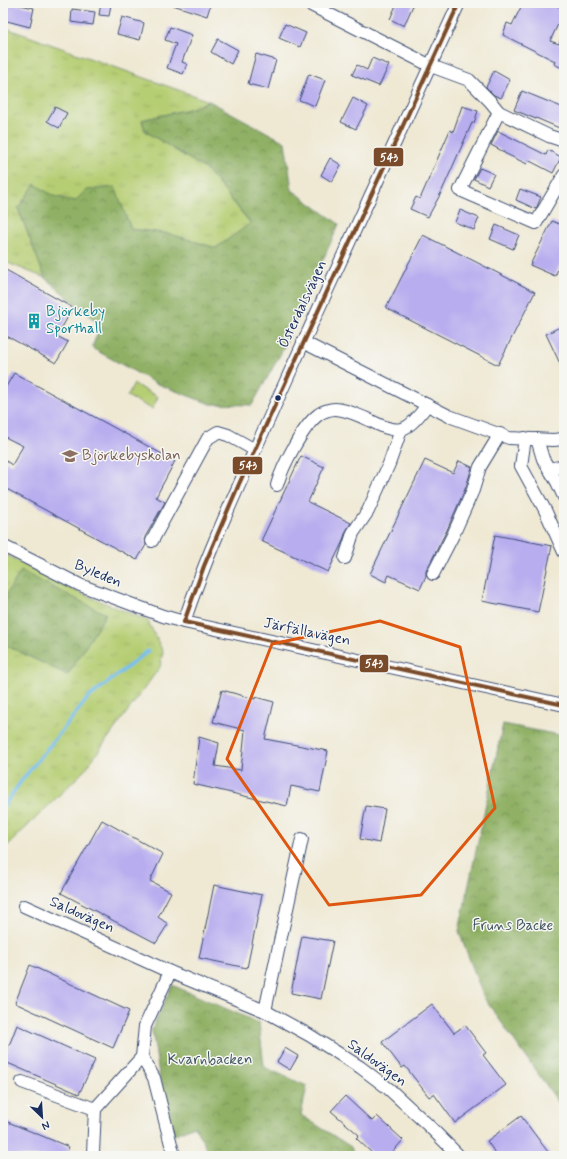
<svg xmlns="http://www.w3.org/2000/svg" width="567" height="1159" viewBox="0 0 567 1159" font-family="Mynerve,sans-serif">
  <defs>
    <pattern id="grass-tufts" width="24" height="20" patternUnits="userSpaceOnUse"><rect width="24" height="20" fill="#b6ce73"/><path d="M3 7l-1-3M5 7V3M7 7l1-3M15 17l-1-3M17 17v-4M19 17l1-3" fill="none" stroke="#9cb166"/></pattern>
    <pattern id="forest-crowns" width="20" height="18" patternUnits="userSpaceOnUse"><rect width="20" height="18" fill="#90b165"/><path d="M2 6a3 3 0 1 1 6 0M12 15a3 3 0 1 1 6 0" fill="none" stroke="#759056"/></pattern>
  </defs>
  <rect width="100%" height="100%" fill="#f6f6f2"/>
  <filter id="ink" filterUnits="userSpaceOnUse"><feTurbulence type="fractalNoise" baseFrequency=".025" numOctaves="2"/><feDisplacementMap in="SourceGraphic" scale="8" xChannelSelector="R" yChannelSelector="G"/><feConvolveMatrix kernelMatrix="1 2 1 2 8 2 1 2 1" color-interpolation-filters="sRGB"/></filter>
  <filter id="wash" filterUnits="userSpaceOnUse"><feTurbulence type="fractalNoise" baseFrequency=".012" numOctaves="4" result="noise"/><feDisplacementMap in="SourceGraphic" scale="16" xChannelSelector="R" yChannelSelector="G"/><feGaussianBlur stdDeviation="0.9" result="paint"/><feColorMatrix in="noise" values="0 0 0 0 0 0 0 0 0 0 0 0 0 0 0 0 0 1.4 0 .05"/><feComposite in="paint" operator="in"/></filter>
  <g filter="url(#wash)">
    <rect width="100%" height="100%" fill="#efe9d4"/>
    <g fill="url(#grass-tufts)" stroke="#687e68">
      <path d="M3,27L209,101L193,108L142,120L145,131L207,170L251,224L216,248L170,234L131,229L75,201L53,196L35,185L18,208L45,278L3,261Z"/>
      <path d="M3,553L64,586L148,621L163,652L160,667L84,771L3,850V644L68,675L3,599Z"/>
    </g>
    <g fill="url(#forest-crowns)" stroke="#567062">
      <path d="M209,101L285,142L292,190L339,224L280,355L252,405L210,404L155,383L92,348L100,325L45,278L18,208L35,184L53,196L75,201L86,190L115,187L131,229L170,234L216,248L251,223L207,170L145,131L142,120L193,108Z"/>
      <path d="M21,571L106,614L68,675L3,644V599Z"/>
      <path d="M503,724L564,736V1110L484,998L459,931Z"/>
      <path d="M172,985L259,1023L264,1067L307,1086L301,1115L351,1147L354,1156H211L194,1126L169,1137L152,1030Z"/>
    </g>
    <path fill="#b6ce73" stroke="#687e68" d="M134,384L158,397L152,409L127,396Z"/>
    <g fill="none" stroke-linecap="round" stroke-linejoin="round">
      <path stroke="#77bfef" stroke-width="3.5" d="M3,807L22,780L88,698L148,651"/>
    </g>
    <g id="blocks">
      <g fill="#b8adef">
        <path d="M4,3H11L34,8L30,27L3,20Z"/>
        <path d="M101,3L111,4L109,16L99,15Z"/>
        <path d="M173,3H211L207,16L173,5Z"/>
        <path d="M397,3H414L404,26L390,19Z"/>
        <path d="M523,3H551L564,9V12L550,41L559,44L561,38H564V69L554,64L555,61L503,35L507,23L512,25Z"/>
        <path d="M72,9L95,12L93,25L71,22Z"/>
        <path d="M122,17L144,23L140,40L117,34Z"/>
        <path d="M285,24L306,33L300,47L279,38Z"/>
        <path d="M170,27L192,35L182,62L187,64L183,74L167,68L176,44L165,40Z"/>
        <path d="M218,39L238,50L231,64L211,52Z"/>
        <path d="M256,54L276,60L268,89L248,84Z"/>
        <path d="M372,58L389,65L379,86L352,75L357,65L367,70Z"/>
        <path d="M494,71L510,80L501,98L494,95L486,87Z"/>
        <path d="M309,74L325,80L315,106L299,100Z"/>
        <path d="M522,91L564,108V130L536,118V119L514,110Z"/>
        <path d="M353,98L368,106L356,129L341,122Z"/>
        <path d="M462,106L478,111L474,123H472L441,193L428,217L410,209L416,197L420,199L450,130L453,132Z"/>
        <path d="M55,107L67,113L59,128L47,121Z"/>
        <path d="M498,131L546,155L548,150L561,157L553,173L528,160L527,164L504,153V152L491,145Z"/>
        <path d="M330,158L341,165L332,182L321,175Z"/>
        <path d="M480,168L494,174L488,186L474,179Z"/>
        <path d="M520,189L541,197L536,209L516,200Z"/>
        <path d="M460,210L479,218L474,230L455,222Z"/>
        <path d="M552,221L564,226V256L555,276L530,265Z"/>
        <path d="M496,225L519,235L513,249L490,239Z"/>
        <path d="M423,235L535,292L498,365L386,308Z"/>
        <path d="M6,270L73,308L57,336L68,342L56,363L3,334V276Z"/>
        <path d="M564,325V372L546,334Z"/>
        <path d="M14,373L175,461L156,497L165,502L145,537L146,545L137,560L3,487V459L12,465L23,446L3,436V392Z"/>
        <path d="M301,456L324,467L308,502L351,523L346,531L342,543L328,572L261,541Z"/>
        <path d="M425,460L453,473L459,461L472,467L466,487L447,530L426,571V576L420,589L389,575L386,582L370,574Z"/>
        <path d="M495,535L552,546L538,612L482,601Z"/>
        <path d="M222,690L255,699V697L274,702L265,739L328,751L320,792L291,786L287,806L193,784L199,737L219,743L215,766L241,770L245,730L213,722Z"/>
        <path d="M366,806L385,809L379,843L360,839Z"/>
        <path d="M102,820L163,854L150,881L171,892L158,917L168,924L156,943L61,893Z"/>
        <path d="M214,885L262,895L247,968L199,958Z"/>
        <path d="M302,936L333,941L321,999L291,993Z"/>
        <path d="M30,965L129,1011L113,1048L15,1003Z"/>
        <path d="M432,1004L454,1033L465,1025L486,1053L483,1055L506,1085L455,1123L434,1094L429,1097L405,1066L402,1068L382,1042Z"/>
        <path d="M17,1025L95,1060L79,1094L3,1061Z"/>
        <path d="M285,1048L298,1056L290,1070L277,1062Z"/>
        <path d="M345,1096L372,1121L377,1116L403,1140L389,1156H375L356,1138L359,1135L331,1111Z"/>
        <path d="M521,1116L551,1156H497L487,1141Z"/>
        <path d="M3,1120L69,1147L65,1156H3Z"/>
      </g>
    </g>
  </g>
  <g filter="url(#ink)">
    <use href="#blocks" fill-opacity="0" stroke="#3b4b70" stroke-width="1"/>
    <g fill="none" stroke-linecap="round" stroke-linejoin="round">
      <defs>
        <g id="minor">
          <path d="M307,3L431,66L469,80L490,101L499,112L549,136L564,141"/>
          <path d="M499,112L460,190L536,223L564,175"/>
          <path d="M303,342L449,416L509,438L553,440L564,439"/>
          <path d="M525,438L521,466L545,510L564,552"/>
          <path d="M537,439L543,459L557,482L564,497"/>
          <path d="M549,469L564,466"/>
          <path d="M277,485C282,467 303,426 318,415C321,412 330,409 335,409C346,409 357,415 367,419C376,423 390,432 401,429C410,428 422,412 427,405"/>
          <path d="M152,541L208,438L218,432L228,435L255,450"/>
          <path d="M3,546L80,585L163,616L184,622L564,705"/>
          <path d="M345,558L353,533L368,511L389,464L401,430"/>
          <path d="M433,574L454,533L473,490L480,467L500,434"/>
          <path d="M184,622C209,547 244,475 276,403C336,269 399,136 459,3"/>
          <path d="M24,906L170,972L265,1011L309,1035L360,1067L389,1089L428,1125L459,1156"/>
          <path d="M265,1011L302,839"/>
          <path d="M142,1057L154,1078L174,1156"/>
          <path d="M142,1057L145,1026L170,972"/>
          <path d="M22,1082L95,1109L142,1057"/>
          <path d="M92,1156L93,1153L95,1109"/>
        </g>
      </defs>
      <use href="#minor" stroke="#3b4b70" stroke-width="14"/>
      <use href="#minor" stroke="#fff" stroke-width="12"/>
      <defs>
        <g id="bus-1">
          <path d="M184,622L204,566L239,484L459,3"/>
          <path d="M184,622L564,705"/>
        </g>
      </defs>
      <use href="#bus-1" stroke="#f6f6f2" stroke-width="7"/>
      <use href="#bus-1" stroke="#7a4b2a" stroke-width="4"/>
    </g>
  </g>
  <path fill="none" stroke="#de5710" stroke-width="3" stroke-linejoin="round" d="M380,621L460,647L495,808L421,895L329,905L227,759L272,644Z"/>
  <defs>
    <symbol id="building-bare" viewBox="-9 -9 18 18"><path d="M-4-6H4V6H1V3H-1V6H-4ZM-2.5-4.3h1.7v1.8h-1.7ZM.8-4.3h1.7v1.8H.8ZM-2.5-1h1.7V.8h-1.7ZM.8-1h1.7V.8H.8Z" fill="#0f9aa8" stroke="#f6f6f2" stroke-width="2.5" paint-order="stroke"/></symbol>
    <symbol id="school-bare" viewBox="-9 -9 18 18"><path d="M0-5L7-2L0 1L-7-2ZM-4 1L0 2.5L4 1V4Q0 6-4 4Z" fill="#8d6e63" stroke="#f6f6f2" stroke-width="2.5" paint-order="stroke"/></symbol>
  </defs>
  <g fill-rule="evenodd">
    <use href="#building-bare" x="23" y="310" width="22" height="22"/>
    <use href="#school-bare" x="59" y="445" width="22" height="22"/>
  </g>
  <circle fill="#1b2f5e" stroke="#f6f6f2" stroke-width="1.5" cx="278" cy="398" r="3.5"/>
  <g text-anchor="middle" dominant-baseline="central" stroke-width="3" stroke-linejoin="round" paint-order="stroke">
    <g font-size="15" fill="#1b2f5e" stroke="#f6f6f2">
      <text transform="translate(303 304) rotate(-65)">Österdalsvägen</text>
      <text transform="translate(98 574) rotate(23)">Byleden</text>
      <text transform="translate(307 632) rotate(12)">Järfällavägen</text>
      <text transform="translate(82 915) rotate(24)">Saldovägen</text>
      <text transform="translate(377 1063) rotate(36)">Saldovägen</text>
    </g>
    <g font-size="15" fill="#0d838f" stroke="#f6f6f2" text-anchor="start">
      <text x="46" y="312">Björkeby<tspan x="46" dy="17">Sporthall</tspan></text>
    </g>
    <g font-size="15" fill="#785e54" stroke="#f6f6f2" text-anchor="start">
      <text x="82" y="456">Björkebyskolan</text>
    </g>
    <g font-size="15" fill="#425763" stroke="#f6f6f2">
      <text x="513" y="926">Fruns Backe</text>
      <text x="210" y="1060">Kvarnbacken</text>
    </g>
  </g>
  <g stroke="#f6f6f2" stroke-width="1.5">
    <rect x="373" y="147" width="31" height="20" rx="4" fill="#7a4b2a"/>
    <rect x="232" y="456" width="31" height="19" rx="4" fill="#7a4b2a"/>
    <rect x="359" y="654" width="30" height="19" rx="4" fill="#7a4b2a"/>
  </g>
  <g font-size="11" text-anchor="middle" font-weight="bold" fill="#fff">
    <text x="389" y="161">543</text>
    <text x="248" y="469">543</text>
    <text x="374" y="667">543</text>
  </g>
  <rect width="567" height="1159" fill="none" stroke="#f6f6f2" stroke-width="16"/>
  <g transform="translate(42 1117) rotate(155)" stroke="#f6f6f2" stroke-width="3" paint-order="stroke">
  <path d="M0-3L7 15L0 10L-7 15Z" fill="#1b2f5e"/>
  <text y="-6" font-size="11" font-weight="bold" text-anchor="middle" fill="#1b2f5e">N</text>
  </g>
</svg>
